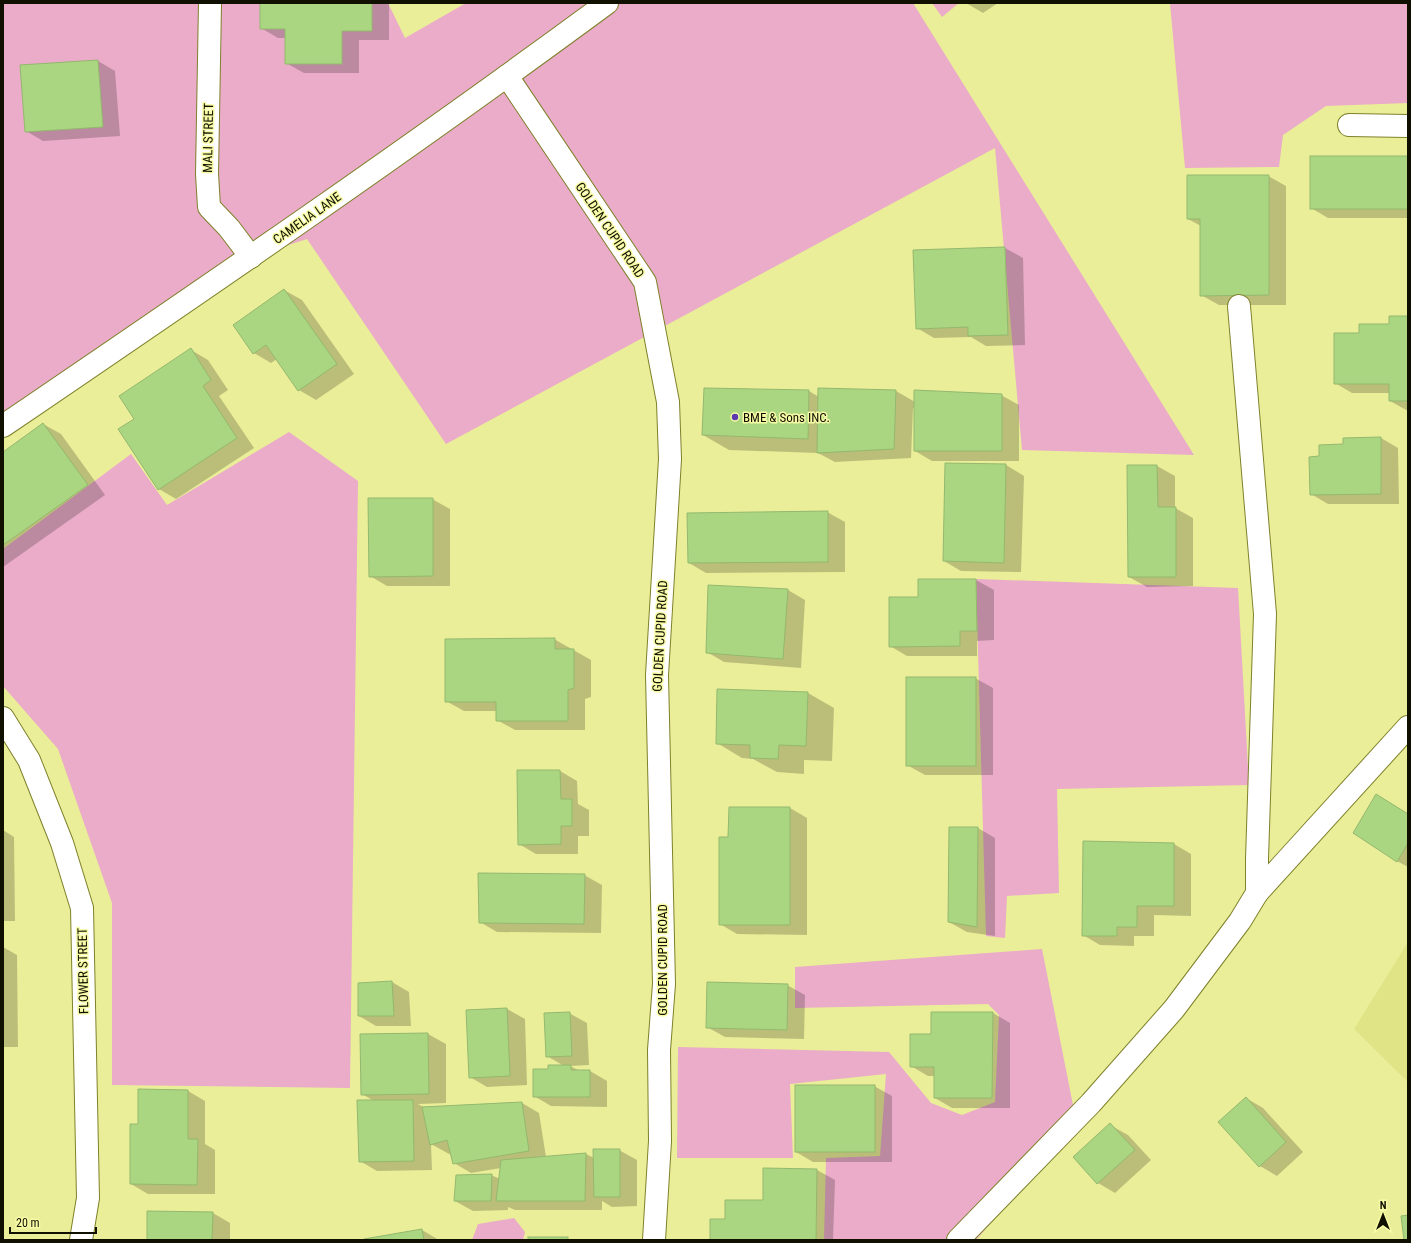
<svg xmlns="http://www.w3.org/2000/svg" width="1411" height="1243" viewBox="0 0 1411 1243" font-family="'Roboto Condensed',sans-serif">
  <rect width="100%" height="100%" fill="#eaee98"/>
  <path fill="#e1e486" d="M1408,942V1082L1354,1029Z"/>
  <g fill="#eaacc8">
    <path d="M3,3H388L405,38L466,3H913L1194,455L1022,450L995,148L446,444L307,239L251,257L3,430Z"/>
    <path d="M932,3H959L942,17Z"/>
    <path d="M1170,3H1408V103L1326,106L1283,135L1279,167L1185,168Z"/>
    <path d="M289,432L358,481L350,1088L112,1085V903L58,749L3,686V549L131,454L167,505Z"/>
    <path d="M976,579L1238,588L1249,785L1057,789L1059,893L1007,896L1005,938L986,936Z"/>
    <path d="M1042,949L1077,1125L976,1240H824L826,1158L880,1156L886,1074L790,1084L793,1158H677L678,1047L889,1052L931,1103L962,1115L995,1102L999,1015L988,1004L795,1008V967Z"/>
    <path d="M514,1218L525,1232L523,1240H472L478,1224Z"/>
  </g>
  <g fill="#0003">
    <path d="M261,3H389V40H359V73H304L286,63V38H278L261,28Z"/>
    <path d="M966,3H998L983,13Z"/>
    <path d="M98,61L115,71L120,136L43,141L26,131Z"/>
    <path d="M1408,157V218H1328L1311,208Z"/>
    <path d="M1268,176L1286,186V305H1219L1201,295V226L1188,219Z"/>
    <path d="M1005,248L1023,258L1025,345L986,346L971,337L934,338L917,328L914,251Z"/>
    <path d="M284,290L302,300L354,374L316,400L299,390L277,359L271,363L254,353Z"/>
    <path d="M1408,317V411L1390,401V393H1352L1335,383L1360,334L1390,325Z"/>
    <path d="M191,350L208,360L228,390L219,396L254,448L176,499L159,489L135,419Z"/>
    <path d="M809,391L819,397L896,391L915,402L1001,395L1019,405V461H932L915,451V408H913L911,458L835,462L818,453L729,450L703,435Z"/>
    <path d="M43,424L61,434L105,495L3,567V453Z"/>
    <path d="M1381,438L1398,448L1399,504H1328L1311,494L1320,457L1344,445Z"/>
    <path d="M946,464L1006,465L1024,476L1021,572L961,571L944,561Z"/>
    <path d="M1128,466H1157L1175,476V508L1193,518V586L1147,587L1129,577Z"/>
    <path d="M432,499L450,509V586H387L370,576Z"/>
    <path d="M827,512L845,522V572L706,573L689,563Z"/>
    <path d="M919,580H976L994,590V640L977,641V656H907L890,646L919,598Z"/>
    <path d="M788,590L805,600L801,668L724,662L707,652Z"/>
    <path d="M554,639L591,660V697L585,699V730H515L497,720V711H464L446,701Z"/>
    <path d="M975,678L993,688V775H925L907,765Z"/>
    <path d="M808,693L834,708L832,761L804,760V774L777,772L753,759L742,758L717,743Z"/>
    <path d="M560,771L577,781L578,804L589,810V836H578V854H536L519,844Z"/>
    <path d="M1377,795L1408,814V867L1397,861Z"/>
    <path d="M730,808H790L807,818V935L737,934L720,924L729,838Z"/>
    <path d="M950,828H978L995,838V936L967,932L949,922Z"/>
    <path d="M3,830L14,837L15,921H3Z"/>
    <path d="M1174,844L1191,854V916L1154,915V936H1134V946L1100,945L1083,935Z"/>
    <path d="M584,875L602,885L601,933L497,932L480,922Z"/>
    <path d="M3,947L17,955L18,1047H3Z"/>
    <path d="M392,982L409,992L411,1026H376L359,1016Z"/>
    <path d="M787,985L805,995L804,1039L725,1037L707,1027Z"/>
    <path d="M507,1009L525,1019L527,1085L487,1087L470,1077L467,1011Z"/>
    <path d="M569,1013L587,1023L589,1065L570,1066L580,1071H590L607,1081V1107L551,1106L534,1096L549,1070L564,1066L547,1056Z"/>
    <path d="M993,1013L1010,1023V1108H952L935,1098V1076H928L911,1066L932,1035Z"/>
    <path d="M428,1034L446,1044V1103L418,1104L425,1108L522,1103L539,1113L546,1157L586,1154L594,1158L619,1150L637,1160V1206L612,1207L602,1201V1210H515L508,1207V1210L473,1211L455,1201L491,1175L500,1179L501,1168L471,1173L454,1163L451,1153L449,1154L431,1144L432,1170L377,1171L360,1161L374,1101L362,1094L361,1035Z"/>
    <path d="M874,1086L892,1096V1162H813L796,1152Z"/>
    <path d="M188,1091L205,1101V1144L215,1150V1194H148L131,1184L139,1125Z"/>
    <path d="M1246,1098L1263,1108L1303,1152L1277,1176L1260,1166Z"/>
    <path d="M1110,1125L1128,1135L1151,1160L1115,1193L1098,1183Z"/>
    <path d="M764,1169L817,1170L835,1180L833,1240H711L726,1220L764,1201Z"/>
    <path d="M213,1213L230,1223V1240H148Z"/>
    <path d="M422,1230L439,1240H366Z"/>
  </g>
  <g fill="#abd681" stroke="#93b86e">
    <path d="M260,3H372V31H342V64H285V29H260Z"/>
    <path d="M98,60L103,127L25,132L20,65Z"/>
    <rect x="1310" y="156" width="98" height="53"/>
    <path d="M1187,175H1269V295L1200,296V219H1187Z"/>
    <path d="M1005,247L1008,335L968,336V327L916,329L913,250Z"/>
    <path d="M284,289L337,364L298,391L266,345L253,354L233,325Z"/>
    <path d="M1389,316H1408V401H1389V384H1334V333H1359V324H1389Z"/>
    <path d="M191,348L211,380L203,386L237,438L158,490L118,429L134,419L119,396Z"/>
    <path d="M704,388L809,390L808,439L702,435Z"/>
    <path d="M818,388L896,390L894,449L817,453Z"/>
    <path d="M914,390L1002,394V451H914Z"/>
    <path d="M43,423L88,485L3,545V452Z"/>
    <path d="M1381,437V494L1310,495L1309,457L1319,456V445L1343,444V438Z"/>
    <path d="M945,463L1006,464L1004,563L943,561Z"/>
    <path d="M1127,465H1157L1158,507H1176V577H1128Z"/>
    <path d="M368,498H433V576L369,577Z"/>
    <path d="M828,511V562L688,563L687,513Z"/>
    <path d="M918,579H976L977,631H960V646L889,647V597H918Z"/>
    <path d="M708,585L788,589L783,659L706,653Z"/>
    <path d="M555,638V649H574V688L568,690V721H496V702H445V639Z"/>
    <rect x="906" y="677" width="70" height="89"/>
    <path d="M717,689L808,692L806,746L779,745L778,759L750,758V745L716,744Z"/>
    <path d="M517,770H560L561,799H572V826H561V844L518,845Z"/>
    <path d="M1376,794L1408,814V843L1397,862L1353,833Z"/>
    <path d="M729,807H790V925H719V837H728Z"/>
    <path d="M949,827H978L977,927L948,922Z"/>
    <path d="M1083,841L1174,843V906H1137V927H1117V936H1082Z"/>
    <path d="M478,873L585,874L584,924L479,923Z"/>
    <path d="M392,981L394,1016H358V983Z"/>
    <path d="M707,982L788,984L787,1030L706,1028Z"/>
    <path d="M507,1008L510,1076L469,1078L466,1010Z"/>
    <path d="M570,1012L572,1056L546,1057L544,1013Z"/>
    <path d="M931,1012H993L992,1098H934V1067H910V1034H931Z"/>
    <path d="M428,1033L429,1094L361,1095L360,1034Z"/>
    <path d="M548,1065H571V1070H590V1097H533V1069H548Z"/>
    <rect x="795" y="1085" width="80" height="67"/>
    <path d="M138,1089L188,1090V1139H198L197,1185L130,1184V1124H138Z"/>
    <path d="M1246,1097L1286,1142L1259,1167L1218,1122Z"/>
    <path d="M357,1100H413L414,1161L359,1162Z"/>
    <path d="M522,1102L529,1151L453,1164L447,1140L430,1145L422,1107Z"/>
    <path d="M1110,1123L1135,1150L1097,1184L1073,1157Z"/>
    <path d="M593,1149H620V1197H594Z"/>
    <path d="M586,1153L585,1201H496L501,1160Z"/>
    <path d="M763,1168L817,1169L816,1240H710V1219H725V1200H763Z"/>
    <path d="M492,1174L491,1201H454L456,1175Z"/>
    <path d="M147,1211L213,1212L212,1240H147Z"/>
    <path d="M1408,1215V1240H1404L1401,1216Z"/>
    <path d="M422,1229L424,1240H365L364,1239Z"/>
    <rect x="528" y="1237" width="40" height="3"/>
  </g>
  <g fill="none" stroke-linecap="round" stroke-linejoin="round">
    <defs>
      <g id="street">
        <path d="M210,3L207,174L209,207L229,228L251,257"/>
        <path d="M507,76L645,282L668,402L670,459L657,675L664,984L659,1050L660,1141L654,1240"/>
        <path d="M1349,125L1408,126"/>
        <path d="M3,426C206,288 409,149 607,3"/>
        <path d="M3,718L29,760L62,843L82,908L88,1198L81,1240"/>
        <path d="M1257,893L1408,727"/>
        <path d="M958,1240L1091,1103L1174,1009L1240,921L1257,893V859L1265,614L1239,306"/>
      </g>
    </defs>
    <use href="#street" stroke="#7f812b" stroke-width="24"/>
    <use href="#street" stroke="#fff" stroke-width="22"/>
  </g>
  <circle fill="#5b39b1" stroke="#f7fba5" stroke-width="1.5" cx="735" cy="417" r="4"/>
  <g text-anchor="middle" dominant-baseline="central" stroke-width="3" stroke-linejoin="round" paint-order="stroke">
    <g font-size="13" fill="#101000" stroke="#f7fba5">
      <text transform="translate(208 138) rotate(-89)">MALI STREET</text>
      <text transform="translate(307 218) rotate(-35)">CAMELIA LANE</text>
      <text transform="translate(610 230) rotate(56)">GOLDEN CUPID ROAD</text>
      <text transform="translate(660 636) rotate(-87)">GOLDEN CUPID ROAD</text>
      <text transform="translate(662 960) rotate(-90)">GOLDEN CUPID ROAD</text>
      <text transform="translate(83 971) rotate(-91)">FLOWER STREET</text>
    </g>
    <g font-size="13" fill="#101000" stroke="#f7fba5" text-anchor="start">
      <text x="743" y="417">BME &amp; Sons INC.</text>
    </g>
  </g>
  <rect width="1411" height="1243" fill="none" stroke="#101000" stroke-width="8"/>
  <g transform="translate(1383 1215)" stroke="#f7fba5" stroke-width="3" paint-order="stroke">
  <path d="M0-3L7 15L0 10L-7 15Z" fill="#101000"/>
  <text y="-6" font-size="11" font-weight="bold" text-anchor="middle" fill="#101000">N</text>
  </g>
  <path d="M10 1227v6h86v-6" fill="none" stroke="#101000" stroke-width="2"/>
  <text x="16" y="1227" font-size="12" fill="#101000" stroke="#f7fba5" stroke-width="3" paint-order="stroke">20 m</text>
</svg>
